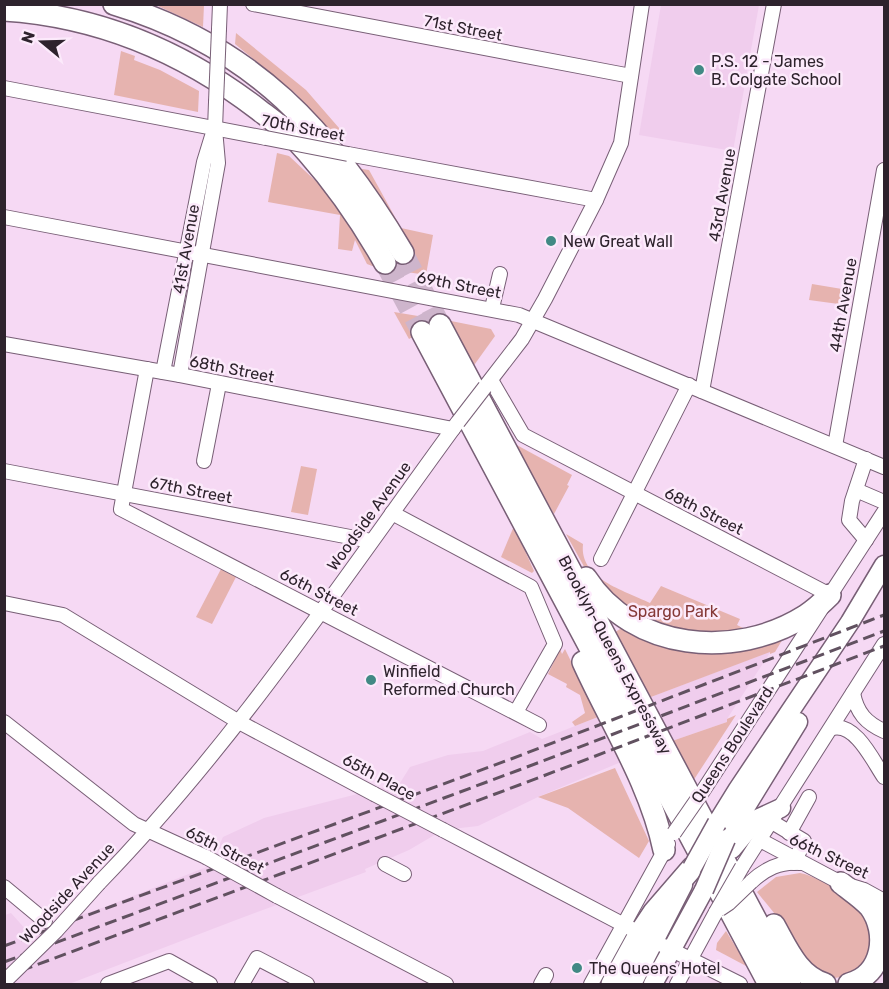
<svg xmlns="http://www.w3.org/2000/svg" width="889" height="989" viewBox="0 0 889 989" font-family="Rubik,sans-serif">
  <rect width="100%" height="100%" fill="#f6d9f4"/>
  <g fill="#f0cded">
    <path d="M661,5H759L733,151L639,135Z"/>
    <path d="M771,651L727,719V722L672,741L651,697Z"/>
    <path d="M598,717L621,762L538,797L478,826L443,830L409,850L365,869L366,872L236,920L69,984H5V915L11,913L28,932L105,907L232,857L217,850L223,837L264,818L400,783L410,767L448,755L483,751L530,732L542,739Z"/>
  </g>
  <g fill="#e6b3af">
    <path d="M156,5H204L203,27Z"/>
    <path d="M236,33L306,90L346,136L334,137L296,94L235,44Z"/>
    <path d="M121,51L135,56L134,60L160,70L199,91L198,112L114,95Z"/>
    <path d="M277,153L289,156L320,185L355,229L376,267L356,168L369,170L401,228L433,235L426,275L375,267L367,264L355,240L352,251L338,249L340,215L268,202Z"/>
    <path d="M812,284L848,290L846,305L809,300Z"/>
    <path d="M394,312L442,320L409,339Z"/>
    <path d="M446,320L491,329L495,336L472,368Z"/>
    <path d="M513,443L572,475L567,485L569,486L554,514Z"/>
    <path d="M301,466L317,469L308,515L291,512Z"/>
    <path d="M514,526L534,571L532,573L501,557Z"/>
    <path d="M566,534L583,544C579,579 624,590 650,603L661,586L740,619L737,625L749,631L720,638L646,623L592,581Z"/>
    <path d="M221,569L236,577L212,624L196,617Z"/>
    <path d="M625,626L651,640L787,632L775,652L770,654V652L651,697L612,634Z"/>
    <path d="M560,649L562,654L565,649L598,717L575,726L572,722L585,713L580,695L566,687L567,684L548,674Z"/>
    <path d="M736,715L693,781L672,741L727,722V719Z"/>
    <path d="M615,768L649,841L639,858L568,808L538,797Z"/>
    <path d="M800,873C822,877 872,908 873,933C873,943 868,956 866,965C847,978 825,986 807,966C800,957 797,946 791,937C782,921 768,906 757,892L776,877Z"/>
    <path d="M726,931L748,967L716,950L717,943Z"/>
  </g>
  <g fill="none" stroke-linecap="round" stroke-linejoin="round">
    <g stroke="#ceb5cc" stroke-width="21" stroke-dasharray="21 10" stroke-linecap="butt">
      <path d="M403,253L440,325"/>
      <path d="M385,263L422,332"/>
    </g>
    <defs>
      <g id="minor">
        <path d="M253,4L631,76"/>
        <path d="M219,29L220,4"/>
        <path d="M4,88L266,138"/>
        <path d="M348,154L596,200"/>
        <path d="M4,217L519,315L884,467"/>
        <path d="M492,308L500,274"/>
        <path d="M4,344L180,375L453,429"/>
        <path d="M147,369L121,509L539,725"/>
        <path d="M163,372L204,162L212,136"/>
        <path d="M180,375L218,163L215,129L216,102"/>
        <path d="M491,380L523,435L830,595"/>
        <path d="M485,387L522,339L545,299L596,200L621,143L642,4"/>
        <path d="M702,391L774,4"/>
        <path d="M835,446L884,170"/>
        <path d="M204,461L219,384"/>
        <path d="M4,471L371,541"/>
        <path d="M856,490L884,502"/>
        <path d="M392,513L531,587L555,644L516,712"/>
        <path d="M866,540L849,520L852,501L866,459"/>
        <path d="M601,559L689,385"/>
        <path d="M4,603L63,615L239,722L374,794"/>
        <path d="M853,693C857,713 866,723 884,731"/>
        <path d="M4,722L134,824L206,857"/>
        <path d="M833,728C856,723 873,761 884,777"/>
        <path d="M701,794L884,512"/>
        <path d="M772,822L804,841L794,863"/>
        <path d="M443,830L647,937"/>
        <path d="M789,833L809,797"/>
        <path d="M760,840L841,883L864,890L884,901"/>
        <path d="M385,864L404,874"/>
        <path d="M742,867L884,644"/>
        <path d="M751,882C765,869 780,861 800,863"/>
        <path d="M99,883C235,743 343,579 458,422"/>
        <path d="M4,887L45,921"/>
        <path d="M277,896L446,984"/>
        <path d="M664,946L740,984"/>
        <path d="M108,984L169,961L210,984"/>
        <path d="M242,984L257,958L307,984"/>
        <path d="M541,984L546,975"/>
        <path d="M591,984L668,844"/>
        <path d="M677,984L716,912"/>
      </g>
      <g id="major">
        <path d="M717,823L738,789L850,622L884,565"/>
        <path d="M726,839L798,722"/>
        <path d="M732,849L757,819L781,808"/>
        <path d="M632,984L683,885"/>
        <path d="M653,984L704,890"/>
      </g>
      <g id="highway">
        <path d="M114,4C253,46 331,132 403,253"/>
        <path d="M4,10C99,16 185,53 259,110C276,123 293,135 307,152C337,186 363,224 385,263"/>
        <path d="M440,325L790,984"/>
        <path d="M422,332L769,984"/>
        <path d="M586,578C633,651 735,660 805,616C814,610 822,603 830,595"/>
        <path d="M583,662C611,724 650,783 664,850"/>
        <path d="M841,883C851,891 862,898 870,907C889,933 883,975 849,984"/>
        <path d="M774,925C787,948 798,976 825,984"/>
        <path d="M612,984L640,933L654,912L692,868"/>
      </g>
    </defs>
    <use href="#minor" stroke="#785f76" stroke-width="16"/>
    <use href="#major" stroke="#785f76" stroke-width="21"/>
    <use href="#highway" stroke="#785f76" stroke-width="24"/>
    <use href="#minor" stroke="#fff" stroke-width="14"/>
    <use href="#major" stroke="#fff" stroke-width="18"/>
    <use href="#highway" stroke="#fff" stroke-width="21"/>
    <g stroke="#615160" stroke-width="3" stroke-dasharray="12 6" stroke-linecap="butt">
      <path d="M4,946L511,759L884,615"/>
      <path d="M4,962L519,770L884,631"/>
      <path d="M4,977L522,784L884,646"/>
    </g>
    <defs>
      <g id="minor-bridge">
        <path d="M216,102L219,29"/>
        <path d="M266,138L348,154"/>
        <path d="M458,422L485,387"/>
        <path d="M374,794L443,830"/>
        <path d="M674,833L701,794"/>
        <path d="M206,857L277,896"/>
        <path d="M720,909L729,903L751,882"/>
        <path d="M716,912L742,867"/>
        <path d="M4,982L56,931L99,883"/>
      </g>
      <g id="major-bridge">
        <path d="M692,868L717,823"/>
        <path d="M704,890L726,839"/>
      </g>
    </defs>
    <use href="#minor-bridge" stroke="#785f76" stroke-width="16" stroke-linecap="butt"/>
    <use href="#major-bridge" stroke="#785f76" stroke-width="21" stroke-linecap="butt"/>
    <use href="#minor-bridge" stroke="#fff" stroke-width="14"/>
    <use href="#major-bridge" stroke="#fff" stroke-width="18"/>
  </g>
  <g fill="#418984" stroke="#fceafb" stroke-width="2">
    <circle cx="699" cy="70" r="6"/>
    <circle cx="551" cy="241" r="6"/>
    <circle cx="371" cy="680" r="6"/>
    <circle cx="577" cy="968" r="6"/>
  </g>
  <g text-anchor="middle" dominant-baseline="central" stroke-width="5" stroke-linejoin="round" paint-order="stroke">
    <g font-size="16" fill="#2e232d" stroke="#fceafb">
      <text transform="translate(463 28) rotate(11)">71st Street</text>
      <text transform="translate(303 128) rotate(11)">70th Street</text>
      <text transform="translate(722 195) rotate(-80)">43rd Avenue</text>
      <text transform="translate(186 249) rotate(-80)">41st Avenue</text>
      <text transform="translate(459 285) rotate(11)">69th Street</text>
      <text transform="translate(843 305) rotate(-80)">44th Avenue</text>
      <text transform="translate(232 369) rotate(11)">68th Street</text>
      <text transform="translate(191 490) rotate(11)">67th Street</text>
      <text transform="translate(704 511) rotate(27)">68th Street</text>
      <text transform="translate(369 516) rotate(-54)">Woodside Avenue</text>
      <text transform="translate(319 592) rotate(27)">66th Street</text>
      <text transform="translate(615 655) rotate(62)">Brooklyn-Queens Expressway</text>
      <text transform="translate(732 745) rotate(-57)">Queens Boulevard</text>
      <text transform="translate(379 777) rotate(28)">65th Place</text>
      <text transform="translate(225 850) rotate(27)">65th Street</text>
      <text transform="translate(829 856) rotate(25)">66th Street</text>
      <text transform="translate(67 893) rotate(-47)">Woodside Avenue</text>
    </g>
    <g font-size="16" fill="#2e232d" stroke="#fceafb" text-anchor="start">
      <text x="711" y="61">P.S. 12 - James<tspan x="711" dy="18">B. Colgate School</tspan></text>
      <text x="563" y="241">New Great Wall</text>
      <text x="383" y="671">Winfield<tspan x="383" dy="18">Reformed Church</tspan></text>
      <text x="589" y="968">The Queens Hotel</text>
    </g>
    <g font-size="16" fill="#853937" stroke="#fceafb">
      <text x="673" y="611">Spargo Park</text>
    </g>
  </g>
  <rect width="889" height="989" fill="none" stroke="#2e232d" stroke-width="12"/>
  <g transform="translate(42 42) rotate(289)" stroke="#fceafb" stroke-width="4.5" paint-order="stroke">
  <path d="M0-4.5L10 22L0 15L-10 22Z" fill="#2e232d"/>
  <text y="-9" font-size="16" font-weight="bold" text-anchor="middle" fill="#2e232d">N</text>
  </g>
</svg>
